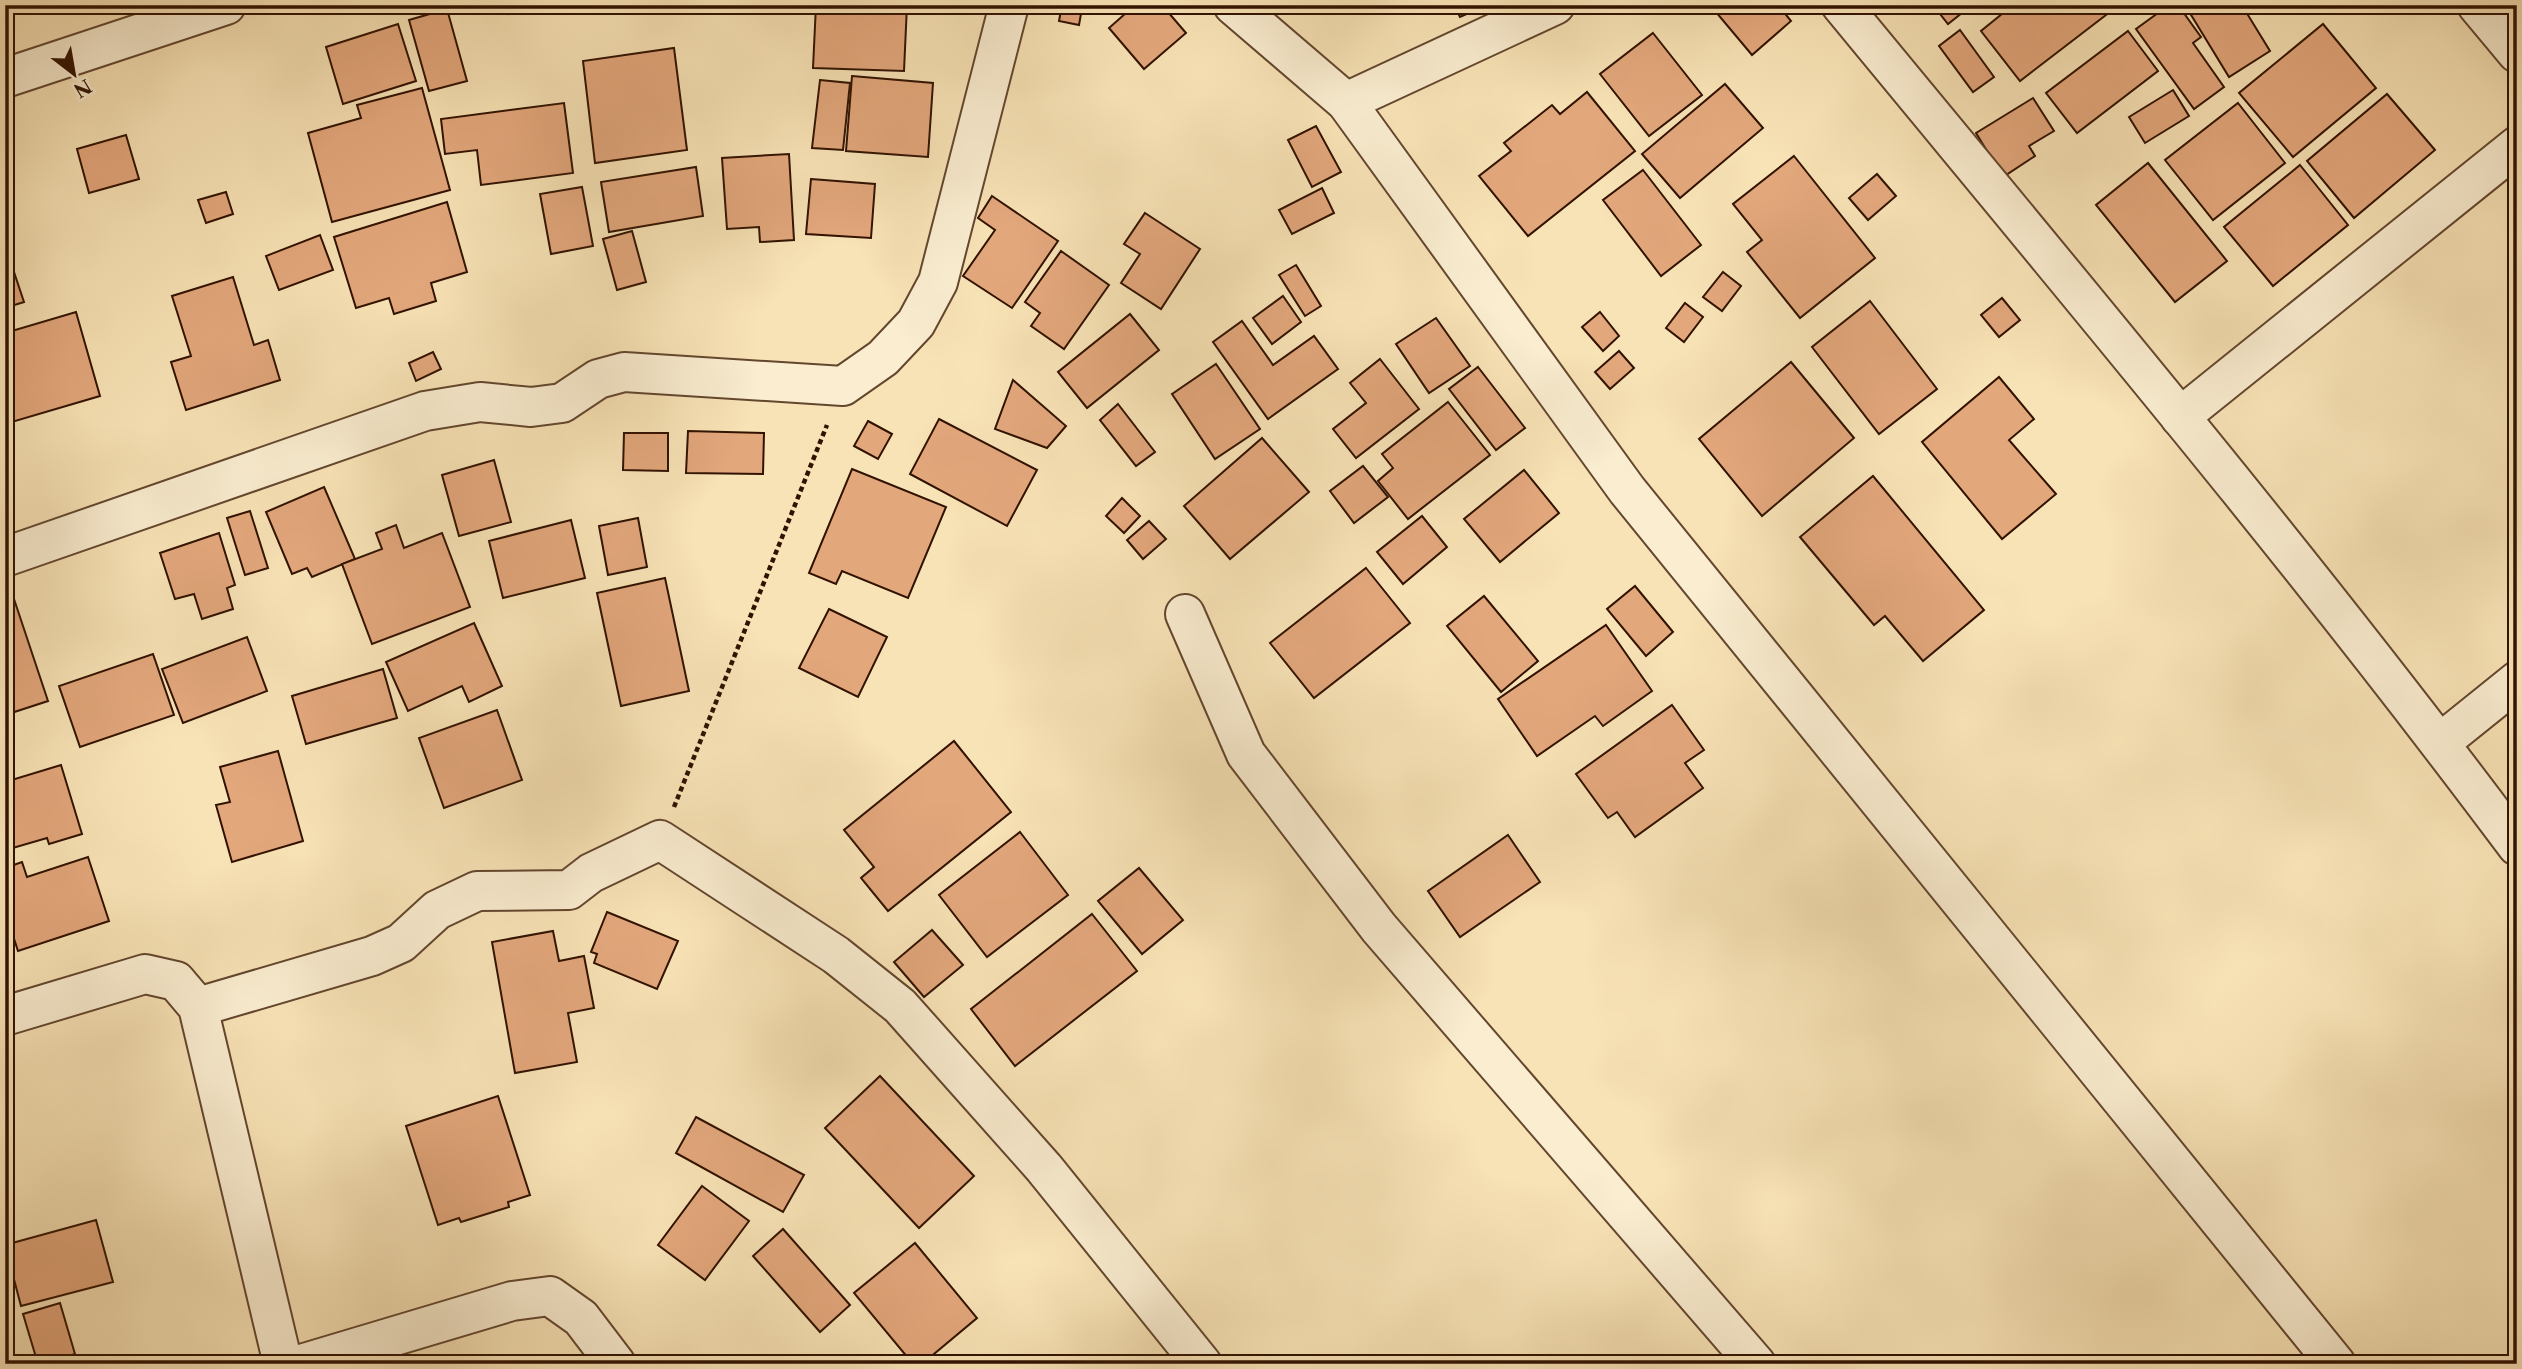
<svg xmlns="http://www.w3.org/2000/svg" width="2522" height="1369" viewBox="0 0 2522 1369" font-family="'Libre Caslon Text',serif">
  <rect width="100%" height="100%" fill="#f8e3b6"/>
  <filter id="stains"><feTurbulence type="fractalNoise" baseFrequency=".00286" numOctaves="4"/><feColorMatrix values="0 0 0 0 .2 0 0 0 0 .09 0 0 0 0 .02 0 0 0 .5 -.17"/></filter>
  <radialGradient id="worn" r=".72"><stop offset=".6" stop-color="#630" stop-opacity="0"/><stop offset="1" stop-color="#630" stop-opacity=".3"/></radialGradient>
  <g fill="#e3a77c" stroke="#311201" stroke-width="2">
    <path d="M508,5H527L528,11L509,14Z"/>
    <path d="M816,5H907L904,71L813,68Z"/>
    <path d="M1062,5L1082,8L1079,25L1059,21Z"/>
    <path d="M1135,5H1162L1186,33L1144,69L1109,28Z"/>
    <path d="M1454,5H1487L1460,17Z"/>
    <path d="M1710,5H1778L1791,21L1752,55Z"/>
    <path d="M1933,5H1972L1948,24Z"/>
    <path d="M2013,5H2119L2020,81L1981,31Z"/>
    <path d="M2169,5H2178L2201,37L2193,43L2224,87L2194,109L2136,29Z"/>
    <path d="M2185,5H2247L2243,7L2270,51L2229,77Z"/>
    <path d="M447,9L467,81L429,91L409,20Z"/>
    <path d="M398,24L416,81L343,104L326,47Z"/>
    <path d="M2323,24L2376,88L2293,157L2239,93Z"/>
    <path d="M1960,30L1994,77L1973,92L1939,46Z"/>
    <path d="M2128,31L2158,71L2077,133L2046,93Z"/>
    <path d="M1653,33L1702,95L1649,136L1600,74Z"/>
    <path d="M674,48L687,150L595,163L583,61Z"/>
    <path d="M852,76L933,83L928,157L846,151Z"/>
    <path d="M820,80L850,83L843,150L812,148Z"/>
    <path d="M1725,84L1763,128L1680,198L1642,154Z"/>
    <path d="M422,88L450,190L332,222L308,133L361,118L357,105Z"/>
    <path d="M2173,90L2189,116L2145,143L2129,117Z"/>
    <path d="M1587,92L1635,151L1528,236L1479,176L1511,151L1504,143L1552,105L1560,114Z"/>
    <path d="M2387,94L2435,150L2354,218L2307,161Z"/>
    <path d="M2033,98L2054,131L2029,146L2035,156L2003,177L1976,133Z"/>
    <path d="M564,103L573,173L481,185L477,150L445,154L441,119Z"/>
    <path d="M2238,103L2285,163L2213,220L2165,160Z"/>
    <path d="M1316,126L1341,172L1312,187L1288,140Z"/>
    <path d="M126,135L139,179L89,193L77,149Z"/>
    <path d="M789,154L794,240L760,242L759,227L727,229L722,158Z"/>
    <path d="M1794,156L1875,258L1800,318L1747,252L1762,240L1733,204Z"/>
    <path d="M2148,163L2227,261L2175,302L2096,205Z"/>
    <path d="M2300,165L2348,225L2273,286L2224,227Z"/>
    <path d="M696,167L703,216L609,232L601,182Z"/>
    <path d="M1643,170L1701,245L1661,276L1603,200Z"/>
    <path d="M1877,174L1896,196L1868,220L1849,198Z"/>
    <path d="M811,179L875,184L871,238L806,234Z"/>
    <path d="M582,187L593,246L551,254L540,194Z"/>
    <path d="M1322,188L1334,213L1292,234L1279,210Z"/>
    <path d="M226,192L233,214L206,223L198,200Z"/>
    <path d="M992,196L1058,241L1012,308L963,276L995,230L978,218Z"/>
    <path d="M447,202L467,272L431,283L436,301L394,314L389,298L356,308L334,237Z"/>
    <path d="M1145,213L1200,249L1161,309L1121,283L1140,254L1124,244Z"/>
    <path d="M632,231L646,282L617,290L603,239Z"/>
    <path d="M320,235L333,270L279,290L266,256Z"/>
    <path d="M5,245L24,302L5,308Z"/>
    <path d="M1061,251L1109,285L1064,349L1031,326L1040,313L1025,302Z"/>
    <path d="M1296,265L1321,306L1305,316L1279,275Z"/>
    <path d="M1723,272L1741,286L1722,311L1703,297Z"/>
    <path d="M233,277L254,345L268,340L280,380L186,410L171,362L191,356L172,296Z"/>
    <path d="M1283,296L1301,322L1272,344L1253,318Z"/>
    <path d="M2002,298L2020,320L1999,337L1981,315Z"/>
    <path d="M1870,301L1937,389L1879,434L1812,347Z"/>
    <path d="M1685,303L1703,317L1684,342L1666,328Z"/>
    <path d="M76,312L100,396L5,424V333Z"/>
    <path d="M1600,312L1619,336L1603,351L1582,327Z"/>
    <path d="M1130,314L1159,350L1087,408L1058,372Z"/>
    <path d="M1436,318L1470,366L1429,393L1396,344Z"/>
    <path d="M1242,321L1273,365L1314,336L1338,369L1268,419L1213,342Z"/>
    <path d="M1619,351L1634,368L1610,389L1595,372Z"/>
    <path d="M433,352L441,369L416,381L409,363Z"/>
    <path d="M1380,359L1419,409L1356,458L1333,429L1366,403L1350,383Z"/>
    <path d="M1791,362L1854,438L1762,516L1699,439Z"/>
    <path d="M1216,364L1260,429L1215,459L1172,394Z"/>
    <path d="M1478,367L1525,428L1496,450L1449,389Z"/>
    <path d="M1999,377L2034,419L2009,440L2056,494L2002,539L1922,442Z"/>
    <path d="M1013,380L1066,426L1047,448L995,429Z"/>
    <path d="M1448,402L1490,455L1408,519L1378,481L1393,468L1382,454Z"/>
    <path d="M1118,404L1155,452L1136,466L1100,420Z"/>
    <path d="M939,419L1037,470L1007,526L910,474Z"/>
    <path d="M868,421L892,434L878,459L854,446Z"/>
    <path d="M688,431L764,433L763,474L686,473Z"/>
    <path d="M624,433H668V471L623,470Z"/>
    <path d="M1262,438L1309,492L1230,559L1184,506Z"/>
    <path d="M494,460L511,522L459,536L442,475Z"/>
    <path d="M1363,466L1388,497L1354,523L1330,491Z"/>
    <path d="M852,469L946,507L908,598L842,571L836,584L809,573Z"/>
    <path d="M1524,470L1559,513L1500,562L1464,519Z"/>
    <path d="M1873,476L1984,610L1923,661L1885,616L1874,625L1800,537Z"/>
    <path d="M324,487L355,559L312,577L307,568L292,574L266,512Z"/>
    <path d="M1122,498L1140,516L1124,533L1106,516Z"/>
    <path d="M250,511L268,568L245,575L227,518Z"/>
    <path d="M1422,516L1447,547L1403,584L1377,552Z"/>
    <path d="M638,518L647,567L608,575L599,526Z"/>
    <path d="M571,520L585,578L503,598L489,541Z"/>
    <path d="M1149,521L1166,539L1143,559L1127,540Z"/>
    <path d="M396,525L404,548L442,533L470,607L372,644L342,564L382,549L376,533Z"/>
    <path d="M219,533L235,585L227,588L233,609L202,619L194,594L175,599L160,553Z"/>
    <path d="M1366,568L1410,623L1314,698L1270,643Z"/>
    <path d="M665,578L689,691L621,706L597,593Z"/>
    <path d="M1635,586L1673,632L1646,656L1607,609Z"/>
    <path d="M12,593L48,701L5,715V596Z"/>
    <path d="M1484,596L1538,661L1501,692L1447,626Z"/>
    <path d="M829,609L887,637L858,697L799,668Z"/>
    <path d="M474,623L502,686L469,702L462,686L408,711L386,662Z"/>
    <path d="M1606,625L1652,691L1603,726L1595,716L1537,756L1498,699Z"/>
    <path d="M247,637L267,691L183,723L162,669Z"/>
    <path d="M153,654L174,715L80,747L59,686Z"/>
    <path d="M383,669L397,718L306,744L292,696Z"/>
    <path d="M1672,705L1704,750L1685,763L1703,788L1635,837L1617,812L1608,818L1576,774Z"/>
    <path d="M497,710L522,780L444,808L419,738Z"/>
    <path d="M954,741L1011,812L888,911L861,878L874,867L844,830Z"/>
    <path d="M278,751L303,841L232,862L216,805L230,802L220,767Z"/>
    <path d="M61,765L82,834L49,844L47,838L6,850L5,782Z"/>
    <path d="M1020,832L1068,895L987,957L939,895Z"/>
    <path d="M1508,835L1540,882L1460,937L1428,891Z"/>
    <path d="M88,857L109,921L18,951L5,911V868L22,862L27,877Z"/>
    <path d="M1139,868L1183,920L1142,954L1098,901Z"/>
    <path d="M607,912L678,941L657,989L594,963L597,954L591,952Z"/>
    <path d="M1092,914L1137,971L1015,1066L971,1009Z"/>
    <path d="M932,930L963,965L924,997L894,962Z"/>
    <path d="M553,931L559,961L584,956L594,1008L568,1013L577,1062L515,1073L492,942Z"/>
    <path d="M880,1076L974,1176L919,1228L825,1128Z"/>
    <path d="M498,1096L530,1195L508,1202L509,1207L461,1222L459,1218L438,1225L406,1126Z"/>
    <path d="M696,1117L804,1175L783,1212L676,1153Z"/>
    <path d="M702,1186L749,1221L705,1280L658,1245Z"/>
    <path d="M96,1220L113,1282L21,1306L5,1245Z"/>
    <path d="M783,1229L850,1305L820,1332L753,1256Z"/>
    <path d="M915,1243L977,1318L922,1364H913L854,1293Z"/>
    <path d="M60,1303L75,1354L38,1364L23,1314Z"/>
  </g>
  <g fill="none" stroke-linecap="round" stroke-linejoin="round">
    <defs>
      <g id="minor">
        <path d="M1233,5L1346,102L1627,490L2336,1364"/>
        <path d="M1841,5C2070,283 2302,558 2517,846"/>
        <path d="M2477,5L2517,53"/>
        <path d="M5,78L226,5"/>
        <path d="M1346,102L1555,5"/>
        <path d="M2180,417L2517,146"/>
        <path d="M5,557L425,411L480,402L531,407L562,403L598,379L624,372L843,386L883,358L916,323L938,282L1009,5"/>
        <path d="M1185,614L1246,754L1379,928L1756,1364"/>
        <path d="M2440,743L2517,681"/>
        <path d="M198,1007L372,956L401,943L437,910L477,891L569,890L591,873L660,840L836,955L900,1006L1044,1168L1202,1364"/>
        <path d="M5,1016L145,974L176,981L198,1007L283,1364"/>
        <path d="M301,1364L512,1301L550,1296L581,1318L616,1364"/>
      </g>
    </defs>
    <use href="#minor" stroke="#63462e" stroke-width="42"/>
    <path stroke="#311201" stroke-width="4.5" stroke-dasharray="5 3.5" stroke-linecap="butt" d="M674,807L827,425"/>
    <use href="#minor" stroke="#faedd0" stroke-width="38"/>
  </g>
  <rect width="2522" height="1369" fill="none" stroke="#f8e3b6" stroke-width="28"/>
  <rect x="7" y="7" width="2508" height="1355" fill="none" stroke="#311201" stroke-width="3.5"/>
  <rect x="14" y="14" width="2494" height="1341" fill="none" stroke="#311201" stroke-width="2"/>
  <g transform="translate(74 74) rotate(149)" stroke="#faedd0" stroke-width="5" paint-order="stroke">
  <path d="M0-5L12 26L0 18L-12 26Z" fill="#311201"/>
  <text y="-10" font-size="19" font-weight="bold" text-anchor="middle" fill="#311201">N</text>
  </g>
  <rect width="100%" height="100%" filter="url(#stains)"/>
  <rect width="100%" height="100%" fill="url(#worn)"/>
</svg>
